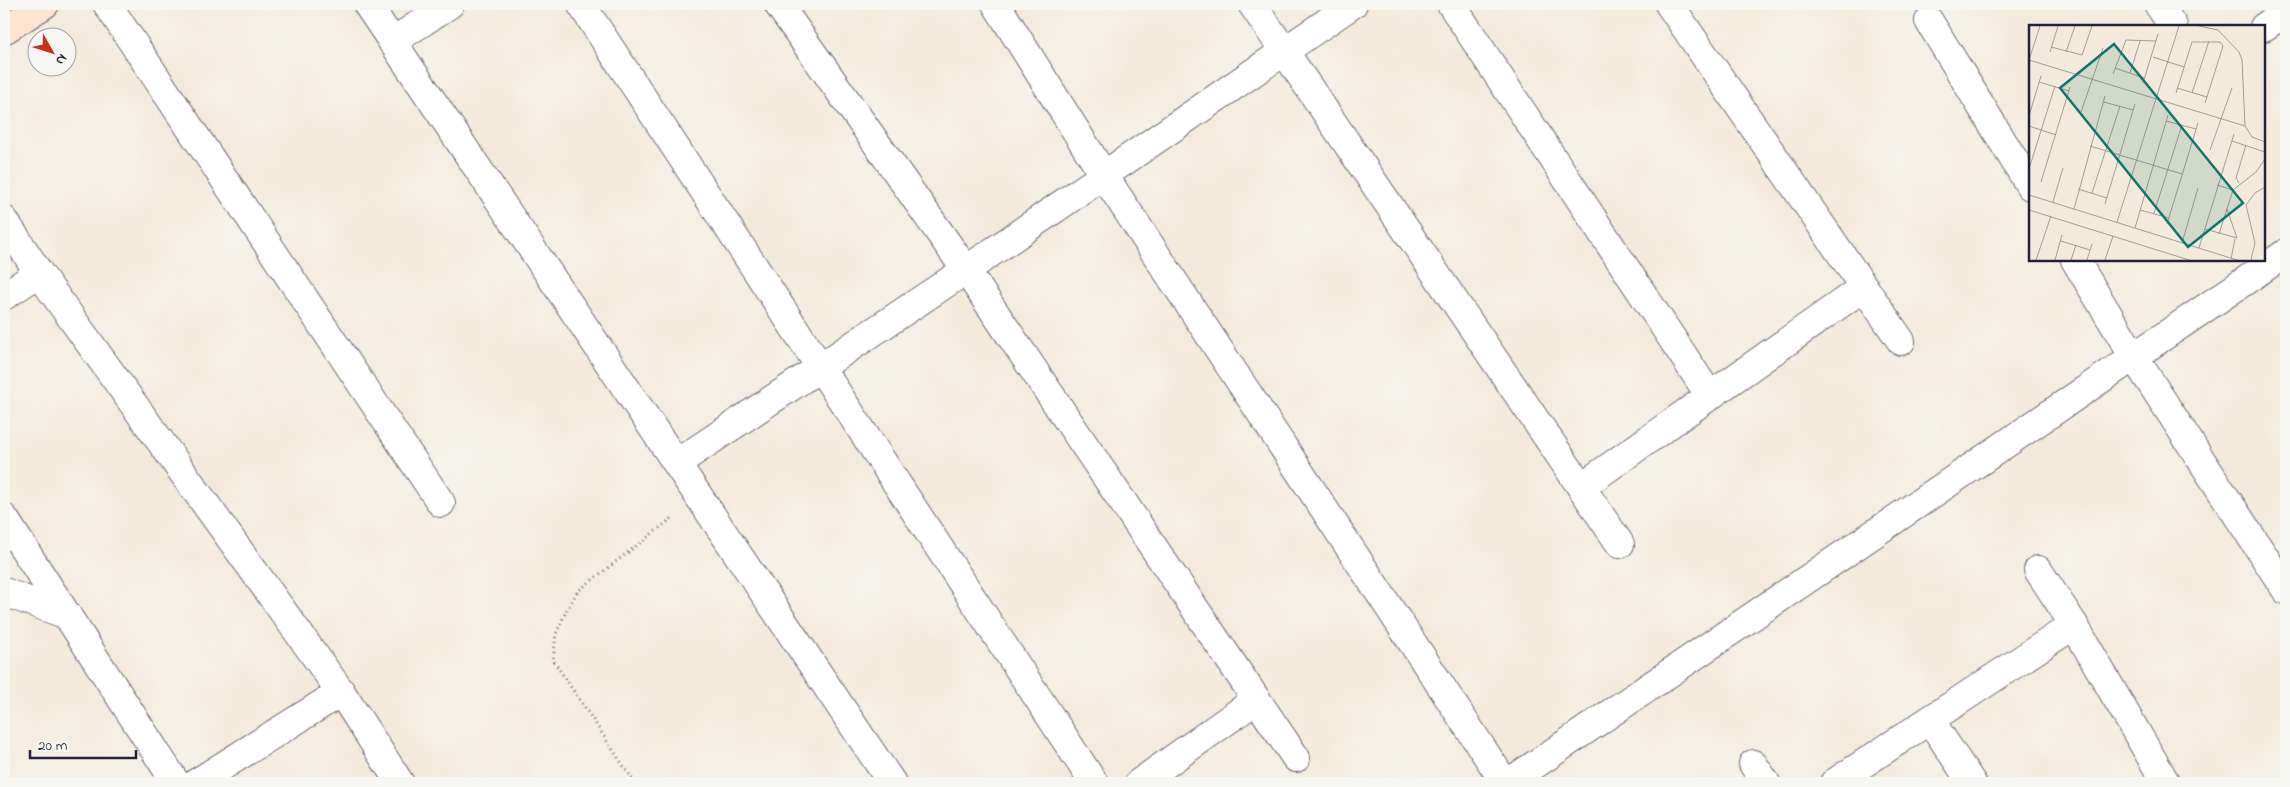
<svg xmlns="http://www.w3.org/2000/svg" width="2290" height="787" viewBox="0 0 2290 787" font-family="'Indie Flower',sans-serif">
  <rect width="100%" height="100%" fill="#f6f6f2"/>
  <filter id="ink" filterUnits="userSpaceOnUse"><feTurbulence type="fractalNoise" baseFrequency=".02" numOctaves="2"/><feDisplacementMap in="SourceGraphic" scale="10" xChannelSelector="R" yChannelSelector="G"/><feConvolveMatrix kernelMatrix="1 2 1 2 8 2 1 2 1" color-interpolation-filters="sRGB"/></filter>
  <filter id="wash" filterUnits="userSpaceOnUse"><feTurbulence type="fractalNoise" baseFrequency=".0096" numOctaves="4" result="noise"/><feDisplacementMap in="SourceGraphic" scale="20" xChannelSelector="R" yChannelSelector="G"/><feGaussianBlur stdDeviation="1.12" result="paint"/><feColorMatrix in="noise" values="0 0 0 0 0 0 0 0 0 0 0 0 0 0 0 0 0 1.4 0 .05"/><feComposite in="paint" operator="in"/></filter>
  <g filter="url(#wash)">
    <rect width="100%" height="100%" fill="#f4eadb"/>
  </g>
  <g filter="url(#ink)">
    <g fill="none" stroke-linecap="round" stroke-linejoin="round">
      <defs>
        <g id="street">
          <path d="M107,4L441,503"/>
          <path d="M367,4L892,783"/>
          <path d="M581,4L1094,783"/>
          <path d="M778,4L966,270L1296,758"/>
          <path d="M996,4L1103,174L1505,783"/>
          <path d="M1252,4L1620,544"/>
          <path d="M1451,4L1710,396"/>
          <path d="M1669,4L1901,341"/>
          <path d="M2158,4L2173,26"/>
          <path d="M1929,21L2030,186"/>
          <path d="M2264,27L2286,12"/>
          <path d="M392,42L450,4"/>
          <path d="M4,220L39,273L341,692L400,783"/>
          <path d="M2075,260L2134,357L2286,590"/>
          <path d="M4,296L39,273"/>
          <path d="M677,463L966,270L1353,4"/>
          <path d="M1581,487L1864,287"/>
          <path d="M4,518L176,783"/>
          <path d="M2038,570L2074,625L2166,783"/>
          <path d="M4,592L67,615"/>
          <path d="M1930,720L1972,783"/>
          <path d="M1753,764L1766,783"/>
          <path d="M196,783L341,692"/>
          <path d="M1139,783L1256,700"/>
          <path d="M1508,783L2286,253"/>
          <path d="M1834,783L2074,625"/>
        </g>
        <path id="secondary" d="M4,30L45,4"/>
      </defs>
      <use href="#street" stroke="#6c6873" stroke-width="30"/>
      <use href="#secondary" stroke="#6c6873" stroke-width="30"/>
      <path stroke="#6c6873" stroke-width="3" stroke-dasharray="1 4" stroke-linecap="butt" d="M635,783L553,660L556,634L567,609L578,591L675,516"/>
      <use href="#street" stroke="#fff" stroke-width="28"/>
      <use href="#secondary" stroke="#fde4d1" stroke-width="28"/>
    </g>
  </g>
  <g transform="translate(2029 25)">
    <rect width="236" height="236" fill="#f4eadb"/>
    <path fill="none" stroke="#a09a9b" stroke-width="1" d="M170,1L189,5L210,27L213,35L216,101L223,112L236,117M22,22L53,30L63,1M21,27L29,1M37,27L46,1M124,32L155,42M0,35L216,101M0,35L11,1M86,43L115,53M101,48L111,16M84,49L97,15L127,16M10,57L40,66M114,58L129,9M148,63L178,72M147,68L163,17H191L194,21L176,78M163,68L180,16M75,77L104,85M52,87L74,23M0,91L12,51M137,96L167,104M0,101L27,110M203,116L236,127M61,121L153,149M181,125L203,63M0,144L26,61M12,157L41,62M210,158L207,153L217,120M188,160L204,165M49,164L78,173M63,168L91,81M0,170L208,235M24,177L34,143M76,179L106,79M45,184L76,71M0,185L160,235M111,185L140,193M125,188L153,100M88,197L150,1M138,199L169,98M106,203L139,90M176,204L208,213L198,184M190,209L204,165L227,147L236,134M32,216L61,225M153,218L169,163M170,223L205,109M202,234L206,214M7,235L22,191M26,235L33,210M42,235L47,220M58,235L63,219M76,235L84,211M222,235L226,218L217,180L226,168L236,162"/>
    <path fill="#0f766e" fill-opacity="0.15" stroke="#0f766e" stroke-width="2.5" d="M85,19L214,178L159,222L31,63Z"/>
    <rect width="236" height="236" fill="none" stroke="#22223b" stroke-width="2.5"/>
  </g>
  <rect width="2290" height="787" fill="none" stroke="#f6f6f2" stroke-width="20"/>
  <g transform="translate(52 52) rotate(129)"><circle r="24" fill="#f6f6f2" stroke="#a1a1a9"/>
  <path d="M0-4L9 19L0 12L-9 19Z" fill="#c8321e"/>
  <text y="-8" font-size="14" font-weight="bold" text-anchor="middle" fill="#22223b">N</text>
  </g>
  <path d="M30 750v8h106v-8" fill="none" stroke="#22223b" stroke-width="2.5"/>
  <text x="38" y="750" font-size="15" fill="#22223b" stroke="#f6f6f2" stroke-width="4" paint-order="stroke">20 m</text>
</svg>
